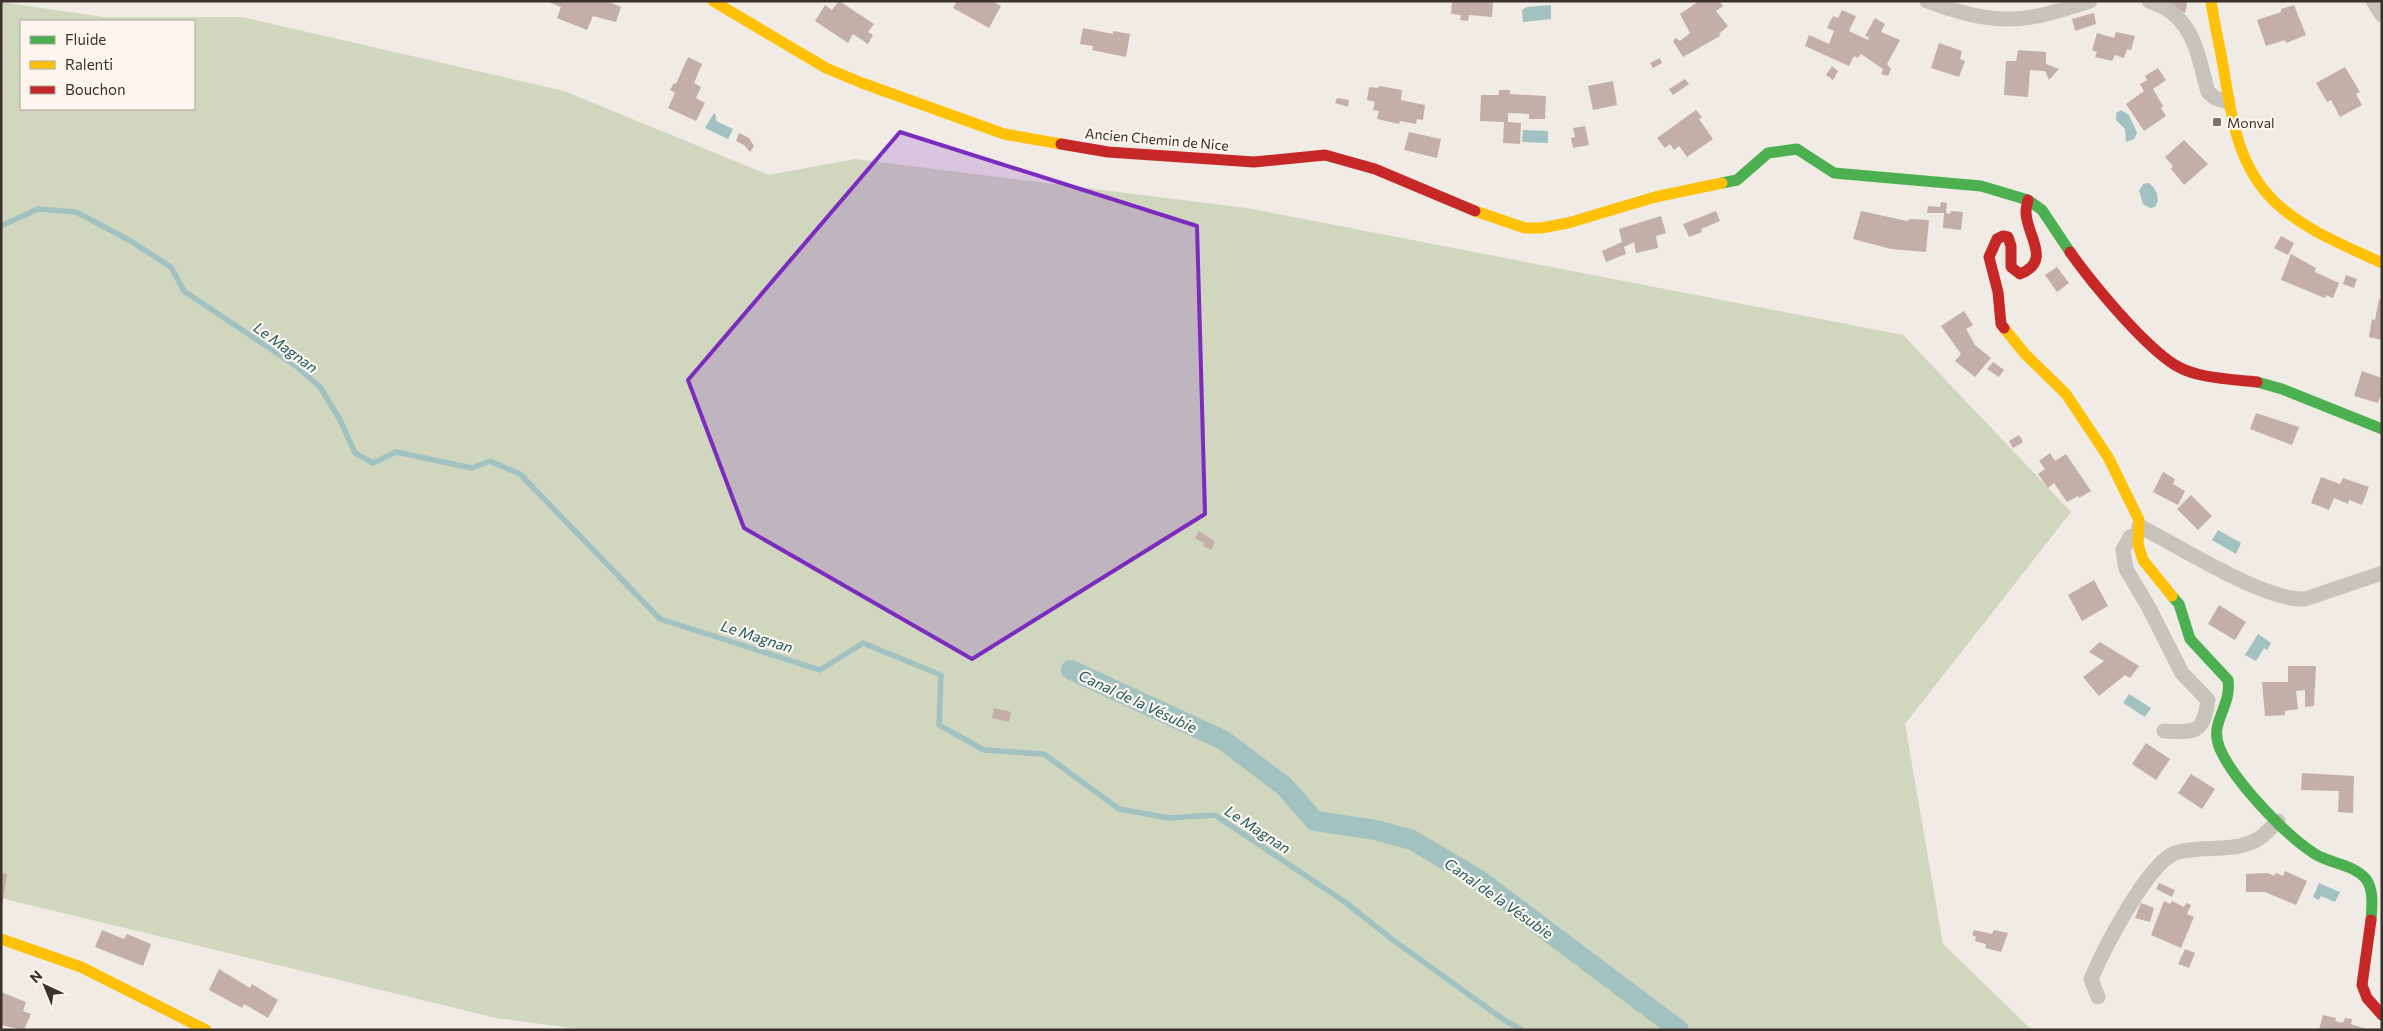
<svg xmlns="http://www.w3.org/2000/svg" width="2383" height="1031" viewBox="0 0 2383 1031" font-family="Commissioner,sans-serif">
  <rect width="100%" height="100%" fill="#f0ebe5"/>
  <path fill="#d1d6bf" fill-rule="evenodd" d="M1,2L103,17H242L564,91L769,175L855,159L1247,208L1903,335L2071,512L1905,724L1943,944L2032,1030H586L496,1018L1,898ZM21,21H194V109H21Z"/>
  <g fill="#a1c2c1">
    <path d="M1551,5V19L1523,22L1522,10L1527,7Z"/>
    <path d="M2121,110L2129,115L2137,133L2134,139L2126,142L2125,129L2116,120V113Z"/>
    <path d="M714,113L716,115V121L733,129L728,139L705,128Z"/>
    <path d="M1523,130L1548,131V143L1522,142Z"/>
    <path d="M2148,183C2156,187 2161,199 2155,207L2150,208L2143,204L2139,191L2143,184Z"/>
    <path d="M2218,530L2241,543L2236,554L2212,540Z"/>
    <path d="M2258,634L2271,643L2267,650L2264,648L2256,661L2245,655Z"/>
    <path d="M2129,694L2151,708L2145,717L2123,703Z"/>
    <path d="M2319,883L2340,892L2335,902L2321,896L2319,900L2313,897Z"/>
  </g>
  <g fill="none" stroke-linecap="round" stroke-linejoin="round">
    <path stroke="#a1c2c1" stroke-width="5.5" d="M1,226L38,209L76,212L129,240L171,267L184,291L296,366L320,387L339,418L355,453L373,463L396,452L472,468L490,461L520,474L660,619L820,670L863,643L941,675L939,725L984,750L1044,754L1119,809L1169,818L1215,815L1345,902L1393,940L1504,1020L1522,1030"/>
    <path stroke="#a1c2c1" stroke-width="20" d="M1071,670L1223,740L1284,786L1315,821L1376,830L1412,840L1478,879L1679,1030"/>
  </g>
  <g fill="#c3afa7">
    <path d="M546,1H607L621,7L616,22L593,16L587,30L557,18L561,7Z"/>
    <path d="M839,1L874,24L868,32L873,35L868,44L853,34L848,43L815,21L825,5L832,10Z"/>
    <path d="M957,1H992L1001,6L989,28L953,8Z"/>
    <path d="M1452,1H1493L1492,17L1469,15L1468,21L1460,20L1461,15L1451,14Z"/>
    <path d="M1699,1H1719L1723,6L1716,11L1728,26L1719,34L1720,36L1683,57L1673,41L1676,38L1680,41L1690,33L1680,14Z"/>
    <path d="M2168,1H2185L2187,4L2185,13L2169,5Z"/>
    <path d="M2294,5L2306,35L2286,43L2285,40L2266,46L2257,20L2281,12V9Z"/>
    <path d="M1842,10L1856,16L1849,31L1868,40L1869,37L1865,36L1875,18L1885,24L1881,32L1900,40L1887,64L1891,69L1888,76L1881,74L1883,69L1861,54L1858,58L1854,56L1849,66L1805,46L1809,35L1829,44L1834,31L1827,28L1833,16L1838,18Z"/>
    <path d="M2094,13L2096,24L2075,31L2072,19Z"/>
    <path d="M1083,28L1113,34V31L1130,34L1126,57L1092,50L1093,46L1080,44Z"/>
    <path d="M2116,32L2135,36L2131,50L2127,49L2124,58L2115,55L2112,61L2095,57L2097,52L2092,50L2097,33L2114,38Z"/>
    <path d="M1939,43L1962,51L1960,59L1965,61L1959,77L1931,68Z"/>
    <path d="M2018,50L2046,52V64L2059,69L2049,80L2045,71L2030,70L2028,97L2004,95L2006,61H2016Z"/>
    <path d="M688,57L702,64L694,83L701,87L696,98L705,103L696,121L668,108L675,93L670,90L674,83L676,84Z"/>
    <path d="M1660,58L1662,63L1653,68L1650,63Z"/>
    <path d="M1832,66L1838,71L1833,80L1826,75Z"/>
    <path d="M2345,67L2360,92L2356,94L2362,105L2340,117L2331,100L2327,102L2316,83Z"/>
    <path d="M2158,68L2166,80L2153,89L2163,106L2161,108L2166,116L2144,131L2126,104L2144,91L2140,84L2147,80L2145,76Z"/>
    <path d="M1685,79L1689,84L1673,95L1669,89Z"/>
    <path d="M1613,81L1617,105L1593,110L1588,86Z"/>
    <path d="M1379,86L1402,90L1401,100L1425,105L1423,120L1417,119L1416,124L1400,121L1399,124L1377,119L1379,111L1373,110L1375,102L1367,100L1369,87L1378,88Z"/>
    <path d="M1499,90H1510V94L1546,96L1545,119H1529V114L1508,113V122L1521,123L1520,144L1503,143L1504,122L1480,121L1481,95H1499Z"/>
    <path d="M1337,98L1349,100L1348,107L1335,103Z"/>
    <path d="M1696,110L1702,117L1699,119L1713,139L1687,157L1679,146L1674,150L1670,144L1665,148L1657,138Z"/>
    <path d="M1585,126L1589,145L1573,148L1571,138L1575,137L1573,128Z"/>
    <path d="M1409,132L1441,139L1437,158L1404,150Z"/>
    <path d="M739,133L749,138L754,146L750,152L744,145L736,141Z"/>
    <path d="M2184,140L2208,164L2184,185L2171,169L2173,166L2165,157Z"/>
    <path d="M1941,202L1947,203L1946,213L1950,214L1951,211L1963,212L1961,230L1943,228L1944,213H1927L1928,206L1940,207Z"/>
    <path d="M1716,211L1720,221L1701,229L1702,232L1689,237L1683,224Z"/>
    <path d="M1861,211L1907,221L1910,219L1929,220L1926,252L1891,249L1853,239Z"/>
    <path d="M1661,216L1666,233L1656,236L1658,248L1636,253L1634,242L1624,247L1626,254L1606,262L1602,251L1622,242L1619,229Z"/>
    <path d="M2281,236L2294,243L2288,255L2274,248Z"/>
    <path d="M2291,254L2316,268L2315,272L2339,283L2333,298L2326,295L2325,298L2281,280Z"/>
    <path d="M2057,267L2069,283L2057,292L2045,275Z"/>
    <path d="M2346,275L2357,279L2354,288L2343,284Z"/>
    <path d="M2379,299L2382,300V340L2369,337L2372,319L2375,320Z"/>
    <path d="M1964,311L1973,325L1966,329L1975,345L1991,358L1975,377L1955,361L1961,354L1941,326Z"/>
    <path d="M1993,362L2004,370L1999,377L1987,369Z"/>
    <path d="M2362,371L2382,378V392L2378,403L2354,396Z"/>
    <path d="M2256,413L2299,427L2292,445L2250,429Z"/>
    <path d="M2019,435L2023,442L2013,448L2009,441Z"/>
    <path d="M2050,453L2055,461L2066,454L2091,491L2079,498L2078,496L2067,502L2054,483L2048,488L2038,474L2045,469L2039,461Z"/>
    <path d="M2163,472L2175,479L2173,484L2185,491L2178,505L2153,492Z"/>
    <path d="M2321,477L2340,484L2343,478L2369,487L2362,505L2349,500L2348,504L2334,498L2329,510L2311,503Z"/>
    <path d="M2191,495L2212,516L2198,530L2177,509Z"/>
    <path d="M1199,531L1215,542L1211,550L1203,546L1204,543L1195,538Z"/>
    <path d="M2094,580L2108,606L2082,621L2068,595Z"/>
    <path d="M2219,605L2246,622L2235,640L2208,624Z"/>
    <path d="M2100,642L2139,666L2130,678L2125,675L2099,696L2083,677L2104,661L2089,652Z"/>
    <path d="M2288,666H2316L2314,706L2305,707V690L2296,691L2298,709L2285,711V715L2265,716L2262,682H2288Z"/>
    <path d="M994,708L1011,712L1009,722L992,718Z"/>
    <path d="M2146,743L2170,759L2156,780L2132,764Z"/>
    <path d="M2302,773L2354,776L2353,813L2338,812L2339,791L2301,790Z"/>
    <path d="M2191,774L2215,789L2202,809L2178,793Z"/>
    <path d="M2285,871L2307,881L2296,905L2265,892H2246V874L2268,873L2274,876L2276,873L2283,876Z"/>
    <path d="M1,873L7,874L2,907H1Z"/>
    <path d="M2159,883L2175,890L2172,897L2156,889Z"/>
    <path d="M2164,901L2170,904L2172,901L2184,907L2186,903L2191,905L2187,914L2194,917L2181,948L2151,935Z"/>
    <path d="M2141,903L2154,908L2150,922L2135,918Z"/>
    <path d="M102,930L124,939L127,934L151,944L143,966L95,947Z"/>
    <path d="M1974,930L1992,934L1994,930L2008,933L2001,952L1985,948L1986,944L1975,941L1976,937L1972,935Z"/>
    <path d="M2185,949L2195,953L2189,968L2178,964Z"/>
    <path d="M219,969L250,988L252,984L278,1000L268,1018L244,1004L242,1008L209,990Z"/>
    <path d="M1,992L26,1002L23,1011L31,1014L24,1030L1,1025Z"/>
    <path d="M2323,1015L2336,1018L2335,1021L2343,1023L2345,1018L2352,1019L2351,1024L2370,1030H2319Z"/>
  </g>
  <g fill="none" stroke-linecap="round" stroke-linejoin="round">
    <g stroke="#c9c3be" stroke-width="15">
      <path d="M1927,1C1995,26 2022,24 2090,1"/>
      <path d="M2149,1C2194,15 2197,53 2208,92L2215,98L2228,102"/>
      <path d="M2373,1L2382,15"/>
      <path d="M2139,526C2177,545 2266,602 2305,599L2382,573"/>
      <path d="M2138,534L2130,537L2123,550L2126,569L2148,606L2182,673L2208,700C2203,735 2194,732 2164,731"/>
      <path d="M2098,997L2091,979C2103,951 2147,864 2175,853C2202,844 2233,854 2258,839C2265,835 2272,827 2278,821"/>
    </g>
    <g stroke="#4caf50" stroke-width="11">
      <path d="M1722,183L1737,180L1768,153L1797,149L1834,173L1981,186L2028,200L2042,210L2070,252"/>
      <path d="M2257,382L2282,389L2382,429"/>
      <path d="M2172,596L2179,604L2190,639L2228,680C2232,708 2208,722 2220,749C2234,781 2286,836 2315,854C2331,864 2353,864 2366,879C2374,890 2372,907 2371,920"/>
    </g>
    <g stroke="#ffc107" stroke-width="11">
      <path d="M713,1L826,68L862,83L1004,134L1061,144"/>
      <path d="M2211,1C2214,22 2219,43 2223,65C2231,115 2237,167 2276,203C2306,231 2346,246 2382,263"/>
      <path d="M1475,211L1525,228H1541L1568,223L1655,197L1722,183"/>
      <path d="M2004,328L2025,354L2066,394L2108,457L2139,520L2138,544L2143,560L2172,596"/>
      <path d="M1,939L81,967L206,1030"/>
    </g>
    <g stroke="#c62828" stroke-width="11">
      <path d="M1061,144L1108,152L1254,162L1325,155L1375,169L1475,211"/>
      <path d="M2070,252C2092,283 2143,345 2175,365C2198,379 2231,379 2257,382"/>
      <path d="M2004,328L2001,324L1998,292L1989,257L1997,239L2003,236L2008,237L2011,246V267L2020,274C2053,261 2026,235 2026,212C2026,208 2027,204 2028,200"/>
      <path d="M2371,920L2362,985L2367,998L2382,1015"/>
    </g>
  </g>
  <path fill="#7b2cbf" fill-opacity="0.2" stroke="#7b2cbf" stroke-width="4" stroke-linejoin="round" d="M900,132L1197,226L1205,514L972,659L744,528L688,380Z"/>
  <rect fill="#7a716c" stroke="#fbf5ee" stroke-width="2" x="2212" y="117" width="10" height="10" rx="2.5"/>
  <g text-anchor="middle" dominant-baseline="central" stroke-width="4.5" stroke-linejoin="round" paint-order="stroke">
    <g font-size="14" fill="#3b302b" stroke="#fbf5ee" text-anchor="start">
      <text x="2227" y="122">Monval</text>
    </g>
    <g font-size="14" fill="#3b302b" stroke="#fbf5ee">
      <text transform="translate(1157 139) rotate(5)">Ancien Chemin de Nice</text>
    </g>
    <g font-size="15" font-style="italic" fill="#1f5a5e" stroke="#fbf5ee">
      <text transform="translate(286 347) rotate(36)">Le Magnan</text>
      <text transform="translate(757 636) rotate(18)">Le Magnan</text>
      <text transform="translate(1138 701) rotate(25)">Canal de la Vésubie</text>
      <text transform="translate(1258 829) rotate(33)">Le Magnan</text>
      <text transform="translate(1499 898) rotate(35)">Canal de la Vésubie</text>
    </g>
  </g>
  <rect width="2383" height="1031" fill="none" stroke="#3b302b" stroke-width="5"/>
  <rect x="20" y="20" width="175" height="90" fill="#fbf5ee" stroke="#aea6a0"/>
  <rect x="30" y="36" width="25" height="8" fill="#4caf50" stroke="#aea6a0"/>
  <text x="65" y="45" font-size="15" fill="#3b302b">Fluide</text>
  <rect x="30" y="61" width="25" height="8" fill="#ffc107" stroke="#aea6a0"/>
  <text x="65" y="70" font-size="15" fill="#3b302b">Ralenti</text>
  <rect x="30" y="86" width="25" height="8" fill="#c62828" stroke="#aea6a0"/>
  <text x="65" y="95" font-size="15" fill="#3b302b">Bouchon</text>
  <g transform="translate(45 986) rotate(316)" stroke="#fbf5ee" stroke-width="4" paint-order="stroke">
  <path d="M0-4L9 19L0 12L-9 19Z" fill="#3b302b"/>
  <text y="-8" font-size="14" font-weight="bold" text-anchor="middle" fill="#3b302b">N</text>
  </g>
</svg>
